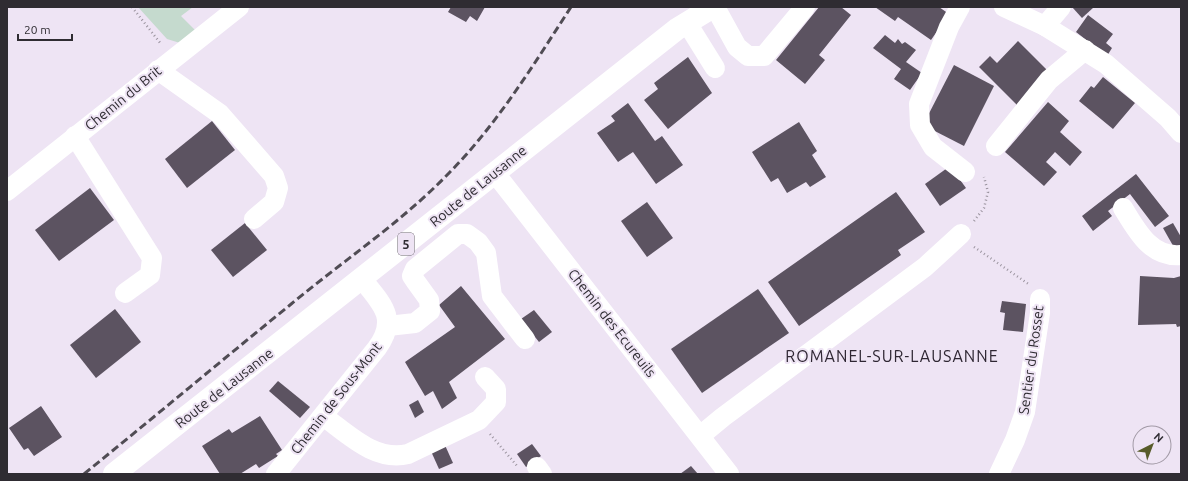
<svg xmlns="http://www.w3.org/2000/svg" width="1188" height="481" viewBox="0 0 1188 481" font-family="Ubuntu,sans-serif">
  <rect width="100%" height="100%" fill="#eee4f4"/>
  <path fill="#c5dace" d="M138,7H193L181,16L195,30L180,43L167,39Z"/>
  <g fill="#5c5361">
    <path d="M451,7H485L477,21L470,16L466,22L448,12Z"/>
    <path d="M819,7H841L851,15L819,55L825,60L805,84L776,60Z"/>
    <path d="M875,7H939L949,14L931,40L898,17L895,21Z"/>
    <path d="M1072,7H1094L1082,18Z"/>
    <path d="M1088,15L1113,34L1106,43L1112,48L1107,56L1076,32Z"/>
    <path d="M885,35L895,43L898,39L902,44L905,42L916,50L906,62L922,73L910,90L894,79L901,69L873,48Z"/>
    <path d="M1018,41L1049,72L1017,105L979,67L990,56L997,63Z"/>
    <path d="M688,57L712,93L668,129L644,100L658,89L654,83Z"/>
    <path d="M954,65L994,86L964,146L923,125Z"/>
    <path d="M1103,77L1135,103L1113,129L1079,101L1091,86L1094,88Z"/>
    <path d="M1048,102L1069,121L1060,132L1082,152L1070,166L1055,152L1046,162L1057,172L1044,186L1005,152Z"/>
    <path d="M628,103L655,141L662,136L683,165L656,184L633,152L618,162L597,133L615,121L611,116Z"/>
    <path d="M212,121L235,150L187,188L165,159Z"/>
    <path d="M799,122L817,151L812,155L826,177L810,187L806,182L787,193L778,178L771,182L752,152Z"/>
    <path d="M950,166L966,188L940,206L925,184Z"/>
    <path d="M1136,174L1169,216L1155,227L1130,194L1108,211L1112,216L1093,231L1082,216Z"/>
    <path d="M90,188L114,220L59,261L35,230Z"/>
    <path d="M896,192L925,232L898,250L901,255L799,326L768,282Z"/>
    <path d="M647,202L673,238L647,257L621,221Z"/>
    <path d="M245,223L267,250L233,277L211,250Z"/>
    <path d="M1173,223L1181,237V249L1176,251L1163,228Z"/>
    <path d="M1140,276L1174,278L1181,276V326L1177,327L1176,324L1138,325Z"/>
    <path d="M461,286L505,339L449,382L457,398L442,409L433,391L425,396L405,362L455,327L439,305Z"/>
    <path d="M758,289L789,333L702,393L671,349Z"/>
    <path d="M1002,301L1026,304L1023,332L1003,330L1005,313L1000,312Z"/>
    <path d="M115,309L141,342L96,378L70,345Z"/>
    <path d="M534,310L552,332L539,342L521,319Z"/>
    <path d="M278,381L310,407L300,418L269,391Z"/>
    <path d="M418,400L424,412L415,418L409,405Z"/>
    <path d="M41,406L62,437L34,456L28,448L24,450L9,428Z"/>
    <path d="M260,416L282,450L276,454L278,456L259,468L256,464L240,474H220L202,446L229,429L232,433Z"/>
    <path d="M444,443L453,463L439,469L430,449Z"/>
    <path d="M532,444L541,456L526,467L517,454Z"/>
    <path d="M691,466L698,474H680Z"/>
  </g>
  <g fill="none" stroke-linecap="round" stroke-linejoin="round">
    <g stroke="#9a939e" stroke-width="2.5" stroke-dasharray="1 3" stroke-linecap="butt">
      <path d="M132,7L161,44"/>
      <path d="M974,221L984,208L988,192L984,177"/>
      <path d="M974,247L1030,285"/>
      <path d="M490,434L518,467"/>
    </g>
    <g stroke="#fff" stroke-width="20">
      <path d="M715,7L737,47L748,56H764L805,7"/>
      <path d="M960,7L949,27L919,104L920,125L933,147L965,172"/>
      <path d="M1004,7L1045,26L1106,64L1168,118L1181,133"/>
      <path d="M687,23L715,68"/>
      <path d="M1045,26L1061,7"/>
      <path d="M158,70L220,114L274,176L278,188L274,202L254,219"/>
      <path d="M75,136L152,258L150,275L125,293"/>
      <path d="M996,146L1049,80L1085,50"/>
      <path d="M495,173L729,474"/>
      <path d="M7,191L239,7"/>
      <path d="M1123,208C1137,231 1151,258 1181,255"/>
      <path d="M388,326L415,323L430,311L429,300L416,282L412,276L415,269L458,234H467L478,242L486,253L492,296L525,339"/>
      <path d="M323,416C348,434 375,462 408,454L479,420L496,402V389L485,377"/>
      <path d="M700,436L723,417L925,267L961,234"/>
      <path d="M537,467L542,474"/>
      <path d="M276,474L377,348C399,318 381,303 362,279"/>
      <path d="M999,474L1015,440L1025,412L1040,313V299"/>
    </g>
    <path stroke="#fff" stroke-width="22" d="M114,474L677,29L713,7"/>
    <path stroke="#504c54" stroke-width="3" stroke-dasharray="8 4" stroke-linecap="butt" d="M84,474C153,418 221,361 290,305C344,260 402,222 450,172C498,123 534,64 571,7"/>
  </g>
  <g text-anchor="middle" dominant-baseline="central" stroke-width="4" stroke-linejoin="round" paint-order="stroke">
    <rect fill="#eee4f4" stroke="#68636c" stroke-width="1" x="398" y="233" width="16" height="22" rx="3"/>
    <g font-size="13" font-weight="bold" fill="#2f2c32">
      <text x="406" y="244">5</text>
    </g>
    <g font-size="14" fill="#2f2c32" stroke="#eee4f4">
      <text transform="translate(123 98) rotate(-39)">Chemin du Brit</text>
      <text transform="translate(478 186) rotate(-39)">Route de Lausanne</text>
      <text transform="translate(612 323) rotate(52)">Chemin des Ecureuils</text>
      <text transform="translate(1031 360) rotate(-82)">Sentier du Rosset</text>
      <text transform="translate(224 388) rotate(-38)">Route de Lausanne</text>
      <text transform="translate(336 398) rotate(-52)">Chemin de Sous-Mont</text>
    </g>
    <g font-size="16" letter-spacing="1" fill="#2f2733" stroke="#eee4f4">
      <text x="892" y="356">ROMANEL-SUR-LAUSANNE</text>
    </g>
  </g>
  <rect width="1188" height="481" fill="none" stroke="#2f2c32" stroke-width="16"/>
  <g transform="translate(1152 445) rotate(42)"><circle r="19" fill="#eee4f4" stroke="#a29aa6"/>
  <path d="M0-3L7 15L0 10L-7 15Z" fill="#575b29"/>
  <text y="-6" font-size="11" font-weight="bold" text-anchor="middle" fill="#2f2c32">N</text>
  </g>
  <path d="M18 34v6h54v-6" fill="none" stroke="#2f2c32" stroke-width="2"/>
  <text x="24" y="34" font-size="12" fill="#2f2c32" stroke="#eee4f4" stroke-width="3" paint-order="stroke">20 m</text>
</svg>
